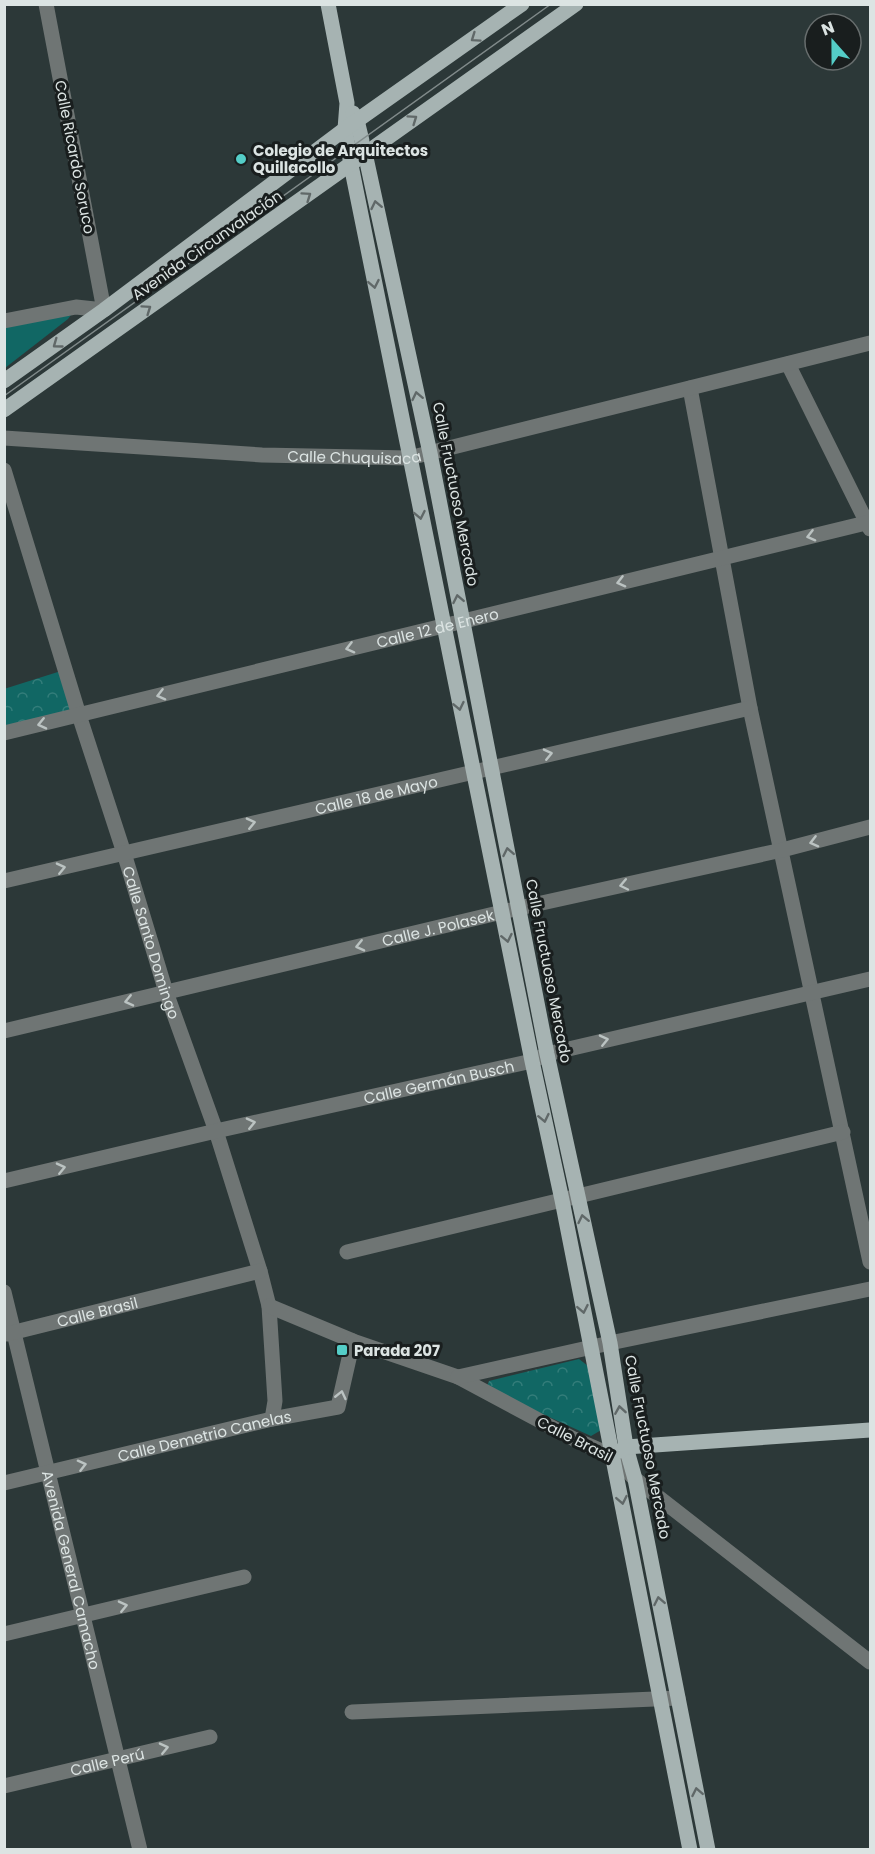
<svg xmlns="http://www.w3.org/2000/svg" width="875" height="1854" viewBox="0 0 875 1854" font-family="Poppins,sans-serif">
  <defs>
    <pattern id="park-crowns" width="20" height="18" patternUnits="userSpaceOnUse" patternTransform="scale(1.5)"><rect width="20" height="18" fill="#116764"/><path d="M2 6a3 3 0 1 1 6 0M12 15a3 3 0 1 1 6 0" fill="none" stroke="#337d7a"/></pattern>
  </defs>
  <rect width="100%" height="100%" fill="#2c3838"/>
  <path fill="#116764" d="M71,315L68,319L5,368V323Z"/>
  <g fill="url(#park-crowns)">
    <path d="M61,671L72,708L66,712L5,727L4,689Z"/>
    <path d="M579,1359L588,1366L603,1429L591,1436L490,1390L487,1386L489,1381Z"/>
  </g>
  <g fill="none" stroke-linecap="round" stroke-linejoin="round">
    <g stroke="#6f7574" stroke-width="15">
      <path d="M4,321L76,307L104,310L46,4"/>
      <path d="M788,364L870,529"/>
      <path d="M690,388L750,708L870,1262"/>
      <path id="s1" d="M4,438L262,455L409,458L870,343"/>
      <path id="s2" d="M4,470L79,715L124,853L166,992L216,1131L260,1271L269,1306L275,1401L272,1419"/>
      <path id="s3" d="M4,733L870,522"/>
      <path id="s4" d="M4,881L750,708"/>
      <path id="s5" d="M4,1031L519,908L782,850L870,827"/>
      <path id="s6" d="M4,1181L216,1131L532,1061L547,1054L870,979"/>
      <path d="M347,1252L843,1132"/>
      <path id="s7" d="M4,1292L140,1850"/>
      <path d="M269,1306L353,1341L458,1377L574,1439L613,1456L635,1479L870,1662"/>
      <path id="s8" d="M7,1334L260,1271"/>
      <path d="M458,1377L610,1343L870,1289"/>
      <path id="s9" d="M4,1483L272,1419L338,1407L353,1341"/>
      <path d="M4,1634L244,1577"/>
      <path d="M352,1712L678,1698"/>
      <path id="s10" d="M4,1786L210,1737"/>
    </g>
    <g stroke="#a6b3b2" stroke-width="15">
      <path d="M328,4L347,103L345,129L351,165L532,1061L562,1200L690,1850"/>
      <path d="M353,113L357,120L362,141"/>
      <path d="M365,153L430,453L547,1054L610,1343L626,1447L635,1479L708,1850"/>
      <path d="M4,381L104,310L345,129L522,4"/>
      <path d="M4,410L576,4"/>
      <path d="M620,1451L626,1447L870,1430"/>
    </g>
    <path stroke="#808a8a" stroke-width="1.5" d="M4,396L551,4"/>
  </g>
  <defs><path id="oneway-chevron" d="M-2-3.5L2.5 0L-2 3.5" fill="none" stroke-width="1.6" stroke-linecap="round" stroke-linejoin="round" transform="scale(1.5)"/></defs>
  <g stroke="#606868">
    <use href="#oneway-chevron" transform="translate(475 38) rotate(145)"/>
    <use href="#oneway-chevron" transform="translate(413 119) rotate(-35)"/>
    <use href="#oneway-chevron" transform="translate(307 196) rotate(-35)"/>
    <use href="#oneway-chevron" transform="translate(376 205) rotate(-102)"/>
    <use href="#oneway-chevron" transform="translate(374 284) rotate(79)"/>
    <use href="#oneway-chevron" transform="translate(147 309) rotate(-35)"/>
    <use href="#oneway-chevron" transform="translate(57 344) rotate(144)"/>
    <use href="#oneway-chevron" transform="translate(417 396) rotate(-102)"/>
    <use href="#oneway-chevron" transform="translate(420 515) rotate(79)"/>
    <use href="#oneway-chevron" transform="translate(458 599) rotate(-101)"/>
    <use href="#oneway-chevron" transform="translate(459 706) rotate(78)"/>
    <use href="#oneway-chevron" transform="translate(508 852) rotate(-101)"/>
    <use href="#oneway-chevron" transform="translate(507 938) rotate(78)"/>
    <use href="#oneway-chevron" transform="translate(544 1118) rotate(78)"/>
    <use href="#oneway-chevron" transform="translate(583 1219) rotate(-102)"/>
    <use href="#oneway-chevron" transform="translate(583 1309) rotate(79)"/>
    <use href="#oneway-chevron" transform="translate(620 1410) rotate(-99)"/>
    <use href="#oneway-chevron" transform="translate(622 1500) rotate(79)"/>
    <use href="#oneway-chevron" transform="translate(659 1601) rotate(-101)"/>
    <use href="#oneway-chevron" transform="translate(697 1792) rotate(-101)"/>
  </g>
  <g stroke="#bbc3c2">
    <use href="#oneway-chevron" transform="translate(811 536) rotate(166)"/>
    <use href="#oneway-chevron" transform="translate(621 582) rotate(166)"/>
    <use href="#oneway-chevron" transform="translate(350 648) rotate(166)"/>
    <use href="#oneway-chevron" transform="translate(161 695) rotate(166)"/>
    <use href="#oneway-chevron" transform="translate(42 724) rotate(167)"/>
    <use href="#oneway-chevron" transform="translate(548 754) rotate(-13)"/>
    <use href="#oneway-chevron" transform="translate(251 823) rotate(-13)"/>
    <use href="#oneway-chevron" transform="translate(814 842) rotate(166)"/>
    <use href="#oneway-chevron" transform="translate(61 868) rotate(-13)"/>
    <use href="#oneway-chevron" transform="translate(624 885) rotate(168)"/>
    <use href="#oneway-chevron" transform="translate(360 946) rotate(167)"/>
    <use href="#oneway-chevron" transform="translate(129 1001) rotate(167)"/>
    <use href="#oneway-chevron" transform="translate(604 1040) rotate(-13)"/>
    <use href="#oneway-chevron" transform="translate(251 1123) rotate(-13)"/>
    <use href="#oneway-chevron" transform="translate(61 1168) rotate(-13)"/>
    <use href="#oneway-chevron" transform="translate(341 1395) rotate(-77)"/>
    <use href="#oneway-chevron" transform="translate(82 1465) rotate(-14)"/>
    <use href="#oneway-chevron" transform="translate(123 1606) rotate(-13)"/>
    <use href="#oneway-chevron" transform="translate(164 1748) rotate(-13)"/>
  </g>
  <g fill="#54cdc7" stroke="#191e1e" stroke-width="2">
    <circle cx="241" cy="159" r="6"/>
    <rect x="336" y="1344" width="12" height="12" rx="3"/>
  </g>
  <g text-anchor="middle" dominant-baseline="central" stroke-width="6" stroke-linejoin="round" paint-order="stroke">
    <g font-size="15" font-weight="bold" fill="#dce4e3" stroke="#191e1e" text-anchor="start">
      <text x="253" y="150">Colegio de Arquitectos<tspan x="253" dy="17">Quillacollo</tspan></text>
      <text x="354" y="1350">Parada 207</text>
    </g>
    <g font-size="15" fill="#dce4e3" stroke="#191e1e">
      <text transform="translate(75 157) rotate(79)">Calle Ricardo Soruco</text>
      <text transform="translate(207 245) rotate(-35)">Avenida Circunvalación</text>
      <text stroke="none"><textPath href="#s1" startOffset="351">Calle Chuquisaca</textPath></text>
      <text transform="translate(456 494) rotate(79)">Calle Fructuoso Mercado</text>
      <text stroke="none"><textPath href="#s3" startOffset="446">Calle 12 de Enero</textPath></text>
      <text stroke="none"><textPath href="#s4" startOffset="382">Calle 18 de Mayo</textPath></text>
      <text stroke="none"><textPath href="#s5" startOffset="446">Calle J. Polasek</textPath></text>
      <text stroke="none"><textPath href="#s2" startOffset="495">Calle Santo Domingo</textPath></text>
      <text transform="translate(549 971) rotate(79)">Calle Fructuoso Mercado</text>
      <text stroke="none"><textPath href="#s6" startOffset="446">Calle Germán Busch</textPath></text>
      <text stroke="none"><textPath href="#s8" startOffset="93">Calle Brasil</textPath></text>
      <text stroke="none"><textPath href="#s9" startOffset="206">Calle Demetrio Canelas</textPath></text>
      <text transform="translate(575 1439) rotate(27)">Calle Brasil</text>
      <text transform="translate(648 1447) rotate(79)">Calle Fructuoso Mercado</text>
      <text stroke="none"><textPath href="#s7" startOffset="286">Avenida General Camacho</textPath></text>
      <text stroke="none"><textPath href="#s10" startOffset="106">Calle Perú</textPath></text>
    </g>
  </g>
  <rect width="875" height="1854" fill="none" stroke="#dce4e3" stroke-width="12"/>
  <g transform="translate(833 42) rotate(339)"><circle r="28" fill="#191e1e" stroke="#676d6d" stroke-width="1.5"/>
  <path d="M0-4.5L10 22L0 15L-10 22Z" fill="#54cdc7"/>
  <text y="-9" font-size="16" font-weight="bold" text-anchor="middle" fill="#dce4e3">N</text>
  </g>
</svg>
